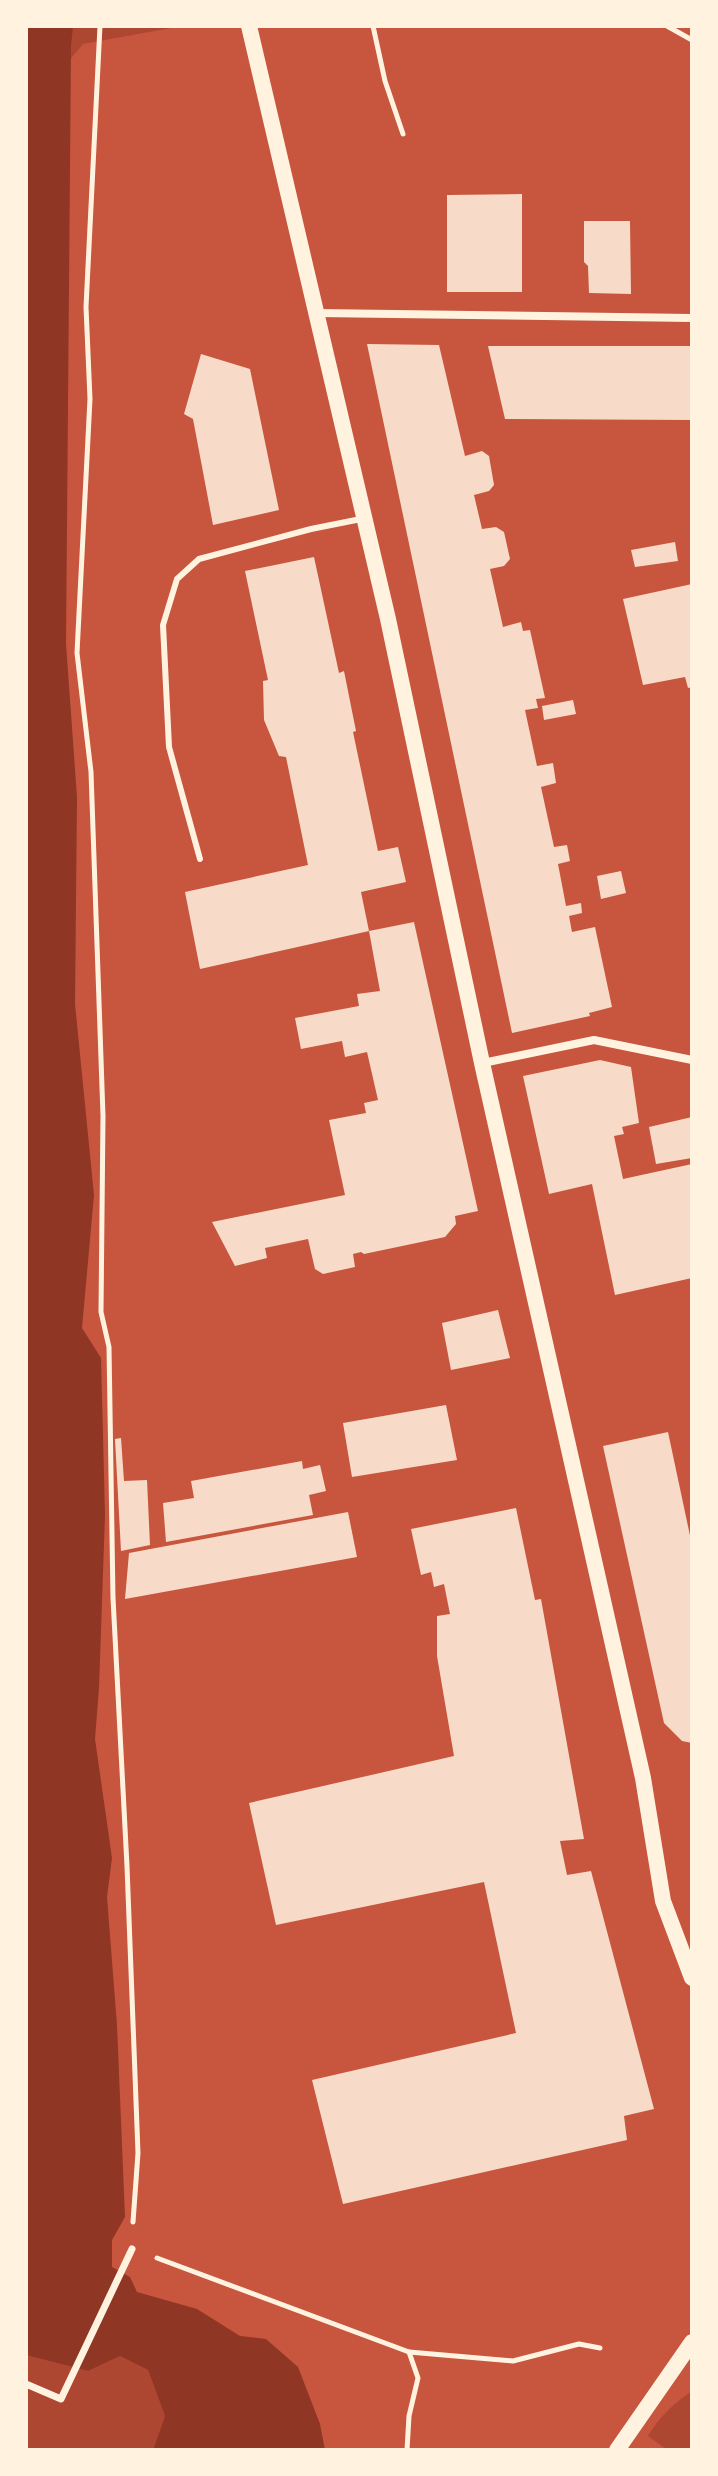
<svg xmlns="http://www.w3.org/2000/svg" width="718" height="2476" viewBox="0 0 718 2476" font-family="'Archivo Narrow',sans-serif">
  <rect width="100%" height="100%" fill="#c8553d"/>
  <g fill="#ae4732">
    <path d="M26,26H182L83,44L26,112Z"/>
    <path d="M26,2355L88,2371L120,2356L148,2370L165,2416L153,2450H26Z"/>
    <path d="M692,2391V2450H667L648,2436C660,2416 673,2404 692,2391Z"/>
  </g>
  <path fill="#8f3625" d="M26,26H73L71,46L66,644L77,797L75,1004L94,1195L82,1328L101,1358L105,1515L99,1688L95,1739L112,1858L107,1897L117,2025L125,2217L112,2240V2267L130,2277L137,2292L197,2309L240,2336L266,2339L298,2367L320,2424L325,2450H153L165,2416L148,2370L120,2356L88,2371L26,2355Z"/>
  <g fill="#f7dbc8">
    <path d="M522,194V292H447V195Z"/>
    <path d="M584,221H630L631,294L589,293L588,266L584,262Z"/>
    <path d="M367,344L439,345L465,456L482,451L489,456L494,485L489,491L474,495L482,529L496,527L504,532L510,559L504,566L490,569L503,627L521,622L523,631L530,630L545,698L536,699L538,708L525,710L537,766L553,763L556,783L541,787L554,847L567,845L570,861L558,864L566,906L581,903L582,913L569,916L572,932L595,927L612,1007L589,1013L590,1016L512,1033Z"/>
    <path d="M488,346H692V420L505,419Z"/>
    <path d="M201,354L250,369L279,510L213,525L193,419L184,414Z"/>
    <path d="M675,542L678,561L635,567L631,550Z"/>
    <path d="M314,557L339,673L344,671L356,731L353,732L378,851L398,847L406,882L361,892L369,931L200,969L185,892L308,865L286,757L279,756L264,720L263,681L268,680L245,571Z"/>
    <path d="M692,584V687L688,688L685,677L643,685L623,599Z"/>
    <path d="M573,700L576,714L544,720L542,706Z"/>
    <path d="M621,871L626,893L601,899L597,876Z"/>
    <path d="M414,922L478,1211L455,1216L456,1224L445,1237L364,1254L361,1252L353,1254L355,1267L323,1274L315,1269L308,1239L265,1248L267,1258L235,1266L212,1222L345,1195L329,1120L366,1113L364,1103L378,1100L367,1052L345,1057L342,1041L301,1049L295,1018L359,1006L357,994L380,991L369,931Z"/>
    <path d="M600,1060L631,1067L639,1123L622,1127L624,1134L614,1136L623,1179L692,1164V1278L615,1295L592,1184L549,1194L523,1076Z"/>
    <path d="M692,1117V1158L656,1164L649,1127Z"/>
    <path d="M498,1310L510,1358L451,1370L442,1323Z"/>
    <path d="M446,1405L457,1460L352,1477L343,1423Z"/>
    <path d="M668,1432L692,1545V1743L682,1741L664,1723L603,1446Z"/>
    <path d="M121,1438L124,1481L147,1480L150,1545L121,1551L115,1439Z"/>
    <path d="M302,1461L303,1469L320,1465L326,1491L309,1495L313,1515L166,1542L163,1503L194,1498L191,1481Z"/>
    <path d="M516,1508L535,1600L541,1599L584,1839L560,1841L567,1875L591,1871L654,2109L624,2116L627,2140L343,2204L312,2080L516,2033L484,1882L276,1925L249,1803L454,1756L437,1656V1616L450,1614L444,1584L434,1587L431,1572L421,1575L411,1529Z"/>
    <path d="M348,1512L357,1557L125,1599L129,1553Z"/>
  </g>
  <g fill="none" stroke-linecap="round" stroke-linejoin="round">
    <g stroke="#fff3e0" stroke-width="5">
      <path d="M100,26L86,307L90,399L77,653L91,772L103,1116L101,1312L109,1347L113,1598L127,1866L138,2153L133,2222"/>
      <path d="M373,26L385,81L403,134"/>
      <path d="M667,26L692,40"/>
      <path d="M157,2258L409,2352L513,2361L579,2344L600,2348"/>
      <path d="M407,2450L409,2416L418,2378L409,2352"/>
    </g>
    <path stroke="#fff3e0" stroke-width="6" d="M200,859L169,747L163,625L177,579L199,559L311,529L361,519"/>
    <path stroke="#fff3e0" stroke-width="7" d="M26,2384L61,2399L132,2249"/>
    <g stroke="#fff3e0" stroke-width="8">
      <path d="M317,313L692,318"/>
      <path d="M483,1063L594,1040L692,1060"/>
    </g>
    <g stroke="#fff3e0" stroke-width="16">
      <path d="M249,26L388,619L482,1063L643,1778L663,1901L692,1978"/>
      <path d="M617,2450L692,2342"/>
    </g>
  </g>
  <rect width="718" height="2476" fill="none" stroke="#fff3e0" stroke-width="56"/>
</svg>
